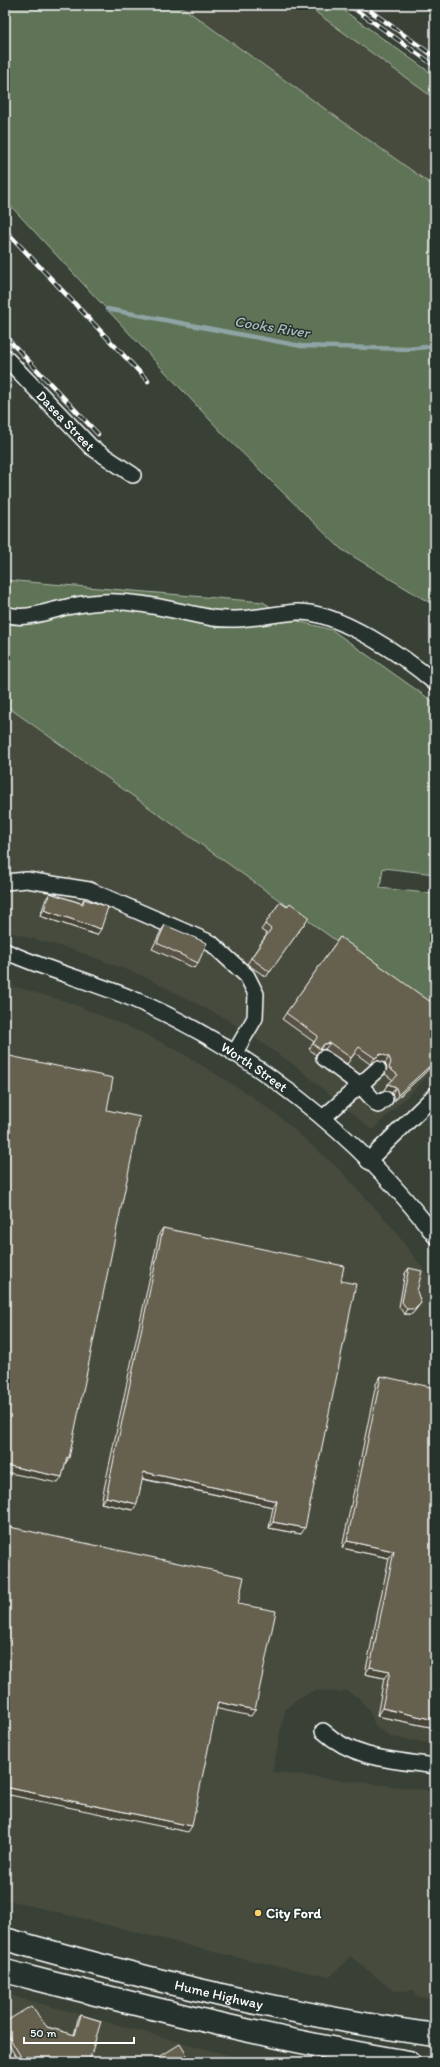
<svg xmlns="http://www.w3.org/2000/svg" width="440" height="2067" viewBox="0 0 440 2067" font-family="Itim,sans-serif">
  <rect width="100%" height="100%" fill="#394137"/>
  <filter id="ink" filterUnits="userSpaceOnUse"><feTurbulence type="fractalNoise" baseFrequency=".025" numOctaves="2"/><feDisplacementMap in="SourceGraphic" scale="8" xChannelSelector="R" yChannelSelector="G"/><feConvolveMatrix kernelMatrix="1 2 1 2 8 2 1 2 1" color-interpolation-filters="sRGB"/></filter>
  <g filter="url(#ink)">
    <g fill="#464b3e">
      <path d="M179,5H306L435,99V187Z"/>
      <path d="M5,705L435,1011V1069L372,1130L297,1067L228,1020L143,976L74,950L5,931Z"/>
      <path d="M5,984L71,1003L145,1034L180,1052L248,1094L281,1118L341,1171L392,1227L435,1285V1744L391,1737L375,1725L369,1710L359,1698L344,1690L340,1693L323,1690L314,1691L298,1698L285,1710L272,1772L435,1791V2000L415,1996V1990L394,1991L350,1956L330,1977L226,1955L5,1899Z"/>
      <path d="M5,1994L253,2062H5Z"/>
    </g>
    <g fill="#5f7356" stroke="#afb9aa">
      <path d="M5,5H179L435,187V606L341,549L226,437L5,200Z"/>
      <path d="M306,5H336L435,76V99Z"/>
      <path d="M5,580L263,602L290,619L332,630L435,703V874L383,868L380,888L435,894V1011L5,705Z"/>
    </g>
    <g fill="none" stroke-linecap="round" stroke-linejoin="round">
      <path stroke="#8fa4a5" stroke-width="4.5" d="M107,309L301,346L408,349L435,346"/>
      <defs>
        <g id="minor">
          <path d="M434,5H435"/>
          <path id="s1" d="M5,357L91,447L133,475"/>
          <path d="M5,614C26,621 47,611 67,607C79,604 91,603 103,602C141,600 177,612 213,618C243,622 269,614 297,612C336,610 407,658 435,683"/>
          <path d="M5,882L27,880L89,890L211,943L247,976L256,994L255,1018L234,1054"/>
          <path id="s2" d="M5,951C46,970 91,981 133,999C246,1047 362,1138 435,1236"/>
          <path d="M324,1058L360,1085L378,1069"/>
          <path d="M323,1118L360,1085L378,1105L385,1099"/>
          <path d="M368,1161L435,1095"/>
          <path d="M323,1731C355,1760 394,1760 435,1766"/>
        </g>
        <g id="highway">
          <path id="s3" d="M5,1939C147,1979 289,2015 435,2035"/>
          <path d="M5,1971C139,2005 273,2040 409,2062"/>
        </g>
      </defs>
      <use href="#minor" stroke="#fff" stroke-width="18"/>
      <use href="#highway" stroke="#fff" stroke-width="25"/>
      <use href="#minor" stroke="#26332d" stroke-width="15"/>
      <use href="#highway" stroke="#26332d" stroke-width="22"/>
      <defs>
        <g id="rail">
          <path d="M349,5L435,66"/>
          <path d="M362,5L435,57"/>
          <path d="M5,230L148,381"/>
          <path d="M5,336L98,434"/>
        </g>
      </defs>
      <use href="#rail" stroke="#fff" stroke-width="4.5"/>
      <use href="#rail" stroke="#26332d" stroke-width="3" stroke-dasharray="9" stroke-linecap="butt"/>
    </g>
    <g fill="#585344" stroke="#fff">
      <path d="M50,893L81,903L84,899L97,935L40,916L46,899Z"/>
      <path d="M280,902L287,907L309,917L266,977L247,964L267,934L261,930Z"/>
      <path d="M165,925L198,963L194,968L152,949L161,931Z"/>
      <path d="M340,937L434,1014L432,1064L428,1070L394,1101L392,1093L384,1090L388,1084L393,1080L385,1074L387,1068L385,1063L377,1060L370,1064L355,1053L347,1064L325,1049L320,1050L316,1055L309,1049L314,1042L282,1019Z"/>
      <path d="M163,1228L341,1281L301,1534L269,1528L273,1507L142,1479L133,1510L101,1503L159,1234Z"/>
      <path d="M409,1268L417,1308L412,1314H404L399,1307L405,1273Z"/>
      <path d="M381,1376L435,1728L377,1716L384,1678L365,1674L389,1558L342,1548L376,1384Z"/>
      <path d="M81,2015L101,2021L37,2061V2062H19L5,2038V2022L47,2027L74,2035L78,2019Z"/>
    </g>
    <g fill="#474437" stroke="#fff">
      <path d="M44,910L101,929L97,935L40,916Z"/>
      <path d="M330,1043L325,1049L320,1050L316,1055L324,1044Z"/>
      <path d="M381,1054L389,1057L385,1063L377,1060L370,1064L375,1058Z"/>
      <path d="M432,1064L428,1070L394,1101L398,1095Z"/>
      <path d="M388,1084L396,1087L392,1093L384,1090Z"/>
      <path d="M421,1303L412,1314H404L407,1309Z"/>
      <path d="M67,1457L69,1458L65,1464Z"/>
      <path d="M5,1465L62,1477L58,1483L5,1472Z"/>
      <path d="M144,1472L277,1501L273,1507L140,1478Z"/>
      <path d="M106,1497L137,1504L133,1510L101,1503Z"/>
      <path d="M273,1522L305,1528L301,1534L269,1528Z"/>
      <path d="M347,1541L394,1551L389,1558L342,1548Z"/>
      <path d="M370,1667L390,1671L384,1678L365,1674Z"/>
      <path d="M218,1702L255,1710L251,1716L214,1708Z"/>
      <path d="M382,1708L435,1720V1728L377,1716Z"/>
      <path d="M5,1787L192,1826L188,1832L5,1794Z"/>
      <path d="M38,2057L56,2062H40L36,2061Z"/>
    </g>
    <g fill="#66614f" stroke="#fff">
      <path d="M50,893L83,904L84,899L108,907L101,929L44,910Z"/>
      <path d="M280,902L287,907L290,903L309,917L270,972L251,958L271,929L265,924Z"/>
      <path d="M165,925L207,943L198,963L157,943Z"/>
      <path d="M340,937L435,1005V1013L434,1014H435V1050L432,1064L398,1095L396,1087L388,1084L398,1075L389,1068L391,1062L389,1057L381,1054L375,1058L359,1047L351,1058L330,1043L324,1044L320,1049L313,1044L318,1036L286,1013Z"/>
      <path d="M5,1055L113,1078L107,1110L140,1117L69,1458L67,1457L62,1477L5,1465Z"/>
      <path d="M163,1228L344,1266L341,1281L356,1284L305,1528L273,1522L277,1501L144,1472L137,1504L106,1497Z"/>
      <path d="M409,1268L422,1271L417,1291L421,1303L415,1309H407L402,1302Z"/>
      <path d="M381,1376L435,1388V1720L382,1708L390,1671L370,1667L394,1551L347,1541Z"/>
      <path d="M5,1526L244,1577L238,1604L276,1611L255,1710L218,1702L192,1826L5,1787Z"/>
      <path d="M31,2006L47,2027L75,2035L81,2015L101,2021L89,2062H56L38,2057L37,2062H24L5,2030V2022Z"/>
      <path d="M180,2044L191,2062H151Z"/>
    </g>
  </g>
  <circle fill="#ffd166" stroke="#26332d" stroke-width="1.5" cx="258" cy="1913" r="4"/>
  <g text-anchor="middle" dominant-baseline="central" stroke-width="3" stroke-linejoin="round" paint-order="stroke">
    <g font-size="14" fill="#fff" stroke="#26332d">
      <text stroke="none"><textPath href="#s1" startOffset="88">Dasea Street</textPath></text>
      <text stroke="none"><textPath href="#s2" startOffset="276">Worth Street</textPath></text>
      <text stroke="none"><textPath href="#s3" startOffset="221">Hume Highway</textPath></text>
    </g>
    <g font-size="14" font-weight="bold" fill="#fff" stroke="#26332d" text-anchor="start">
      <text x="266" y="1913">City Ford</text>
    </g>
    <g font-size="15" font-style="italic" fill="#abbbbc" stroke="#26332d">
      <text transform="translate(272 327) rotate(9)">Cooks River</text>
    </g>
  </g>
  <rect width="440" height="2067" fill="none" stroke="#26332d" stroke-width="20"/>
  <rect x="10" y="10" width="420" height="2047" fill="none" stroke="#fff" stroke-width="1.5" filter="url(#ink)"/>
  <path d="M24 2037v6h110v-6" fill="none" stroke="#ffffff" stroke-width="2"/>
  <text x="30" y="2037" font-size="12" fill="#ffffff" stroke="#26332d" stroke-width="3" paint-order="stroke">50 m</text>
</svg>
